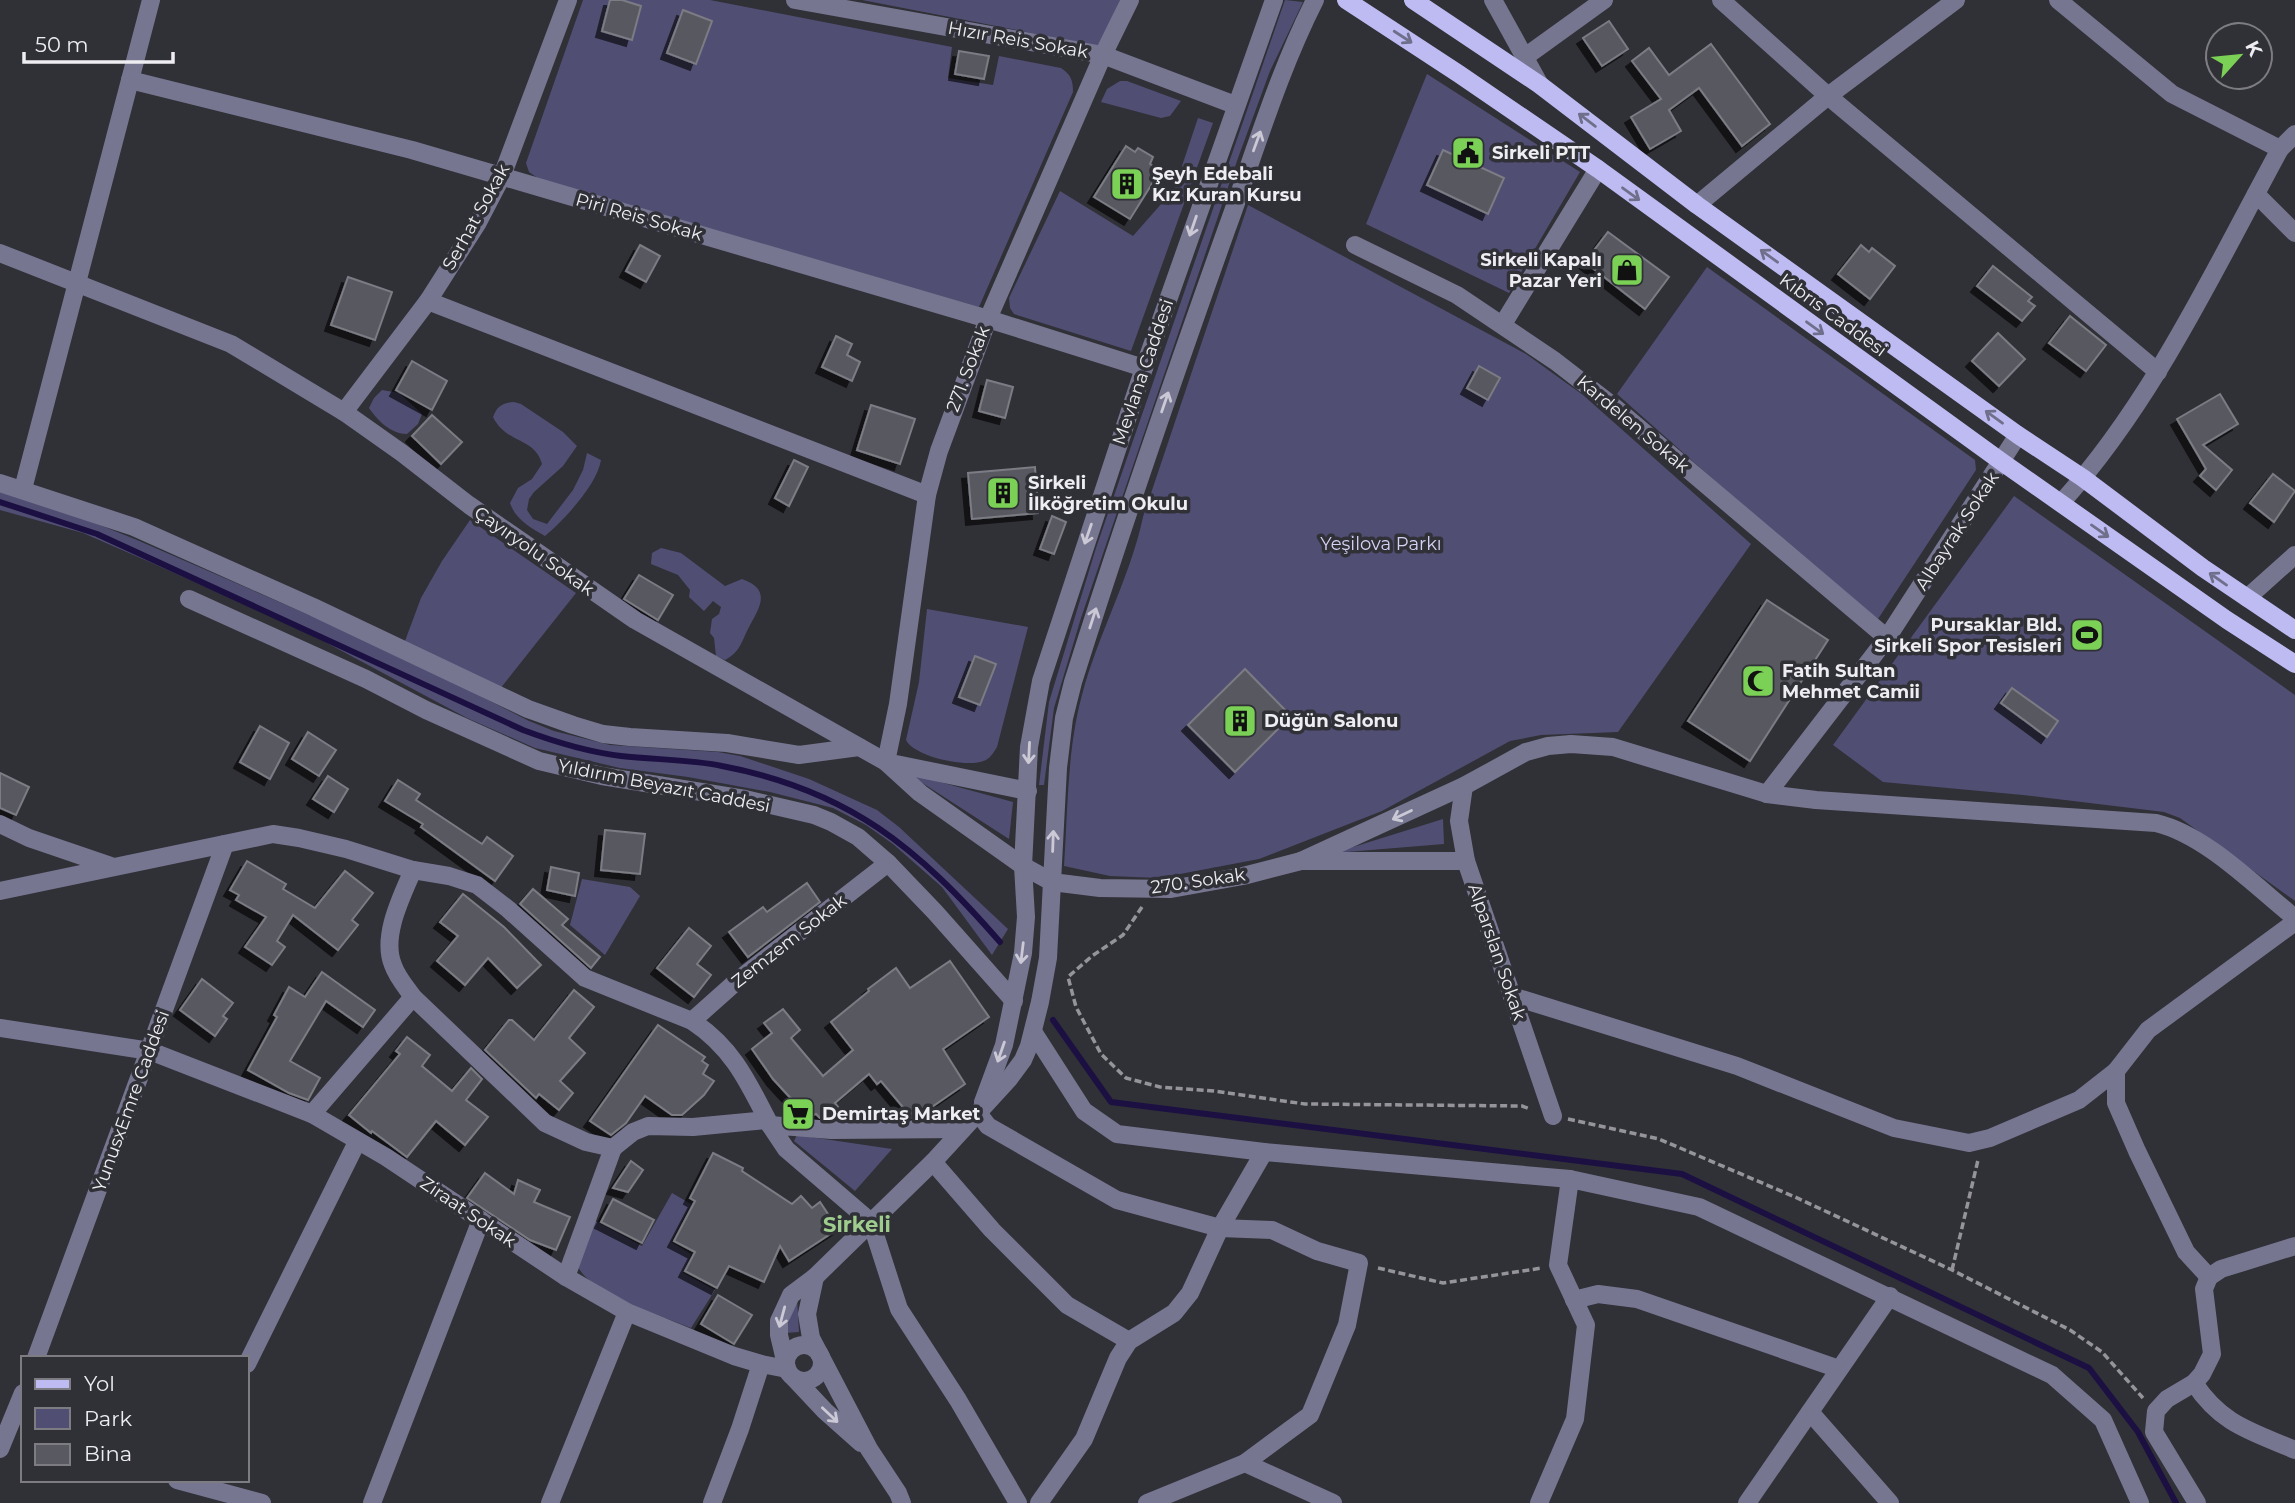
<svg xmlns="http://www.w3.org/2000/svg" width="2295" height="1503" viewBox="0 0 2295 1503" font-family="Montserrat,sans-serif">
  <defs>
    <filter id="shadow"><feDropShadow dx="-6" dy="6" stdDeviation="0" flood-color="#0009"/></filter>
  </defs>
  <rect width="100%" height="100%" fill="#303037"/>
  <g fill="#514e74">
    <path d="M583,0H710L952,47L948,78L993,85L999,56L1061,68C1071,75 1073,80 1073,92L979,307L539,179L529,172L526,163Z"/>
    <path d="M862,0H1120L1099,46Z"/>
    <path d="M1285,0L1303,2L1270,71L1238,158L1081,618L1054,708L1044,785H1039L1049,702L1096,548Z"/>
    <path d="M1427,74L1580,172L1509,293L1366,224Z"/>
    <path d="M1120,81H1127L1181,101L1170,116L1161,118L1101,102L1107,89Z"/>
    <path d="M1198,118L1213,123L1131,351L1014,314L1010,308L1009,298L1060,191L1133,236L1162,203L1169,205Z"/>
    <path d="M1248,205L1526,354L1583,395L1751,544L1618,732L1541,735L1510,741L1382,811L1259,859L1159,878L1110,876L1064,866C1068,809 1067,750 1082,695C1098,634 1130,578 1143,517Z"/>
    <path d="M1707,267L1975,460L1976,470L1878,619L1759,520L1617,394Z"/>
    <path d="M382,390L399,393L422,414L418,424L407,434C391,434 378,421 369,408L374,398Z"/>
    <path d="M514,402L521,404L563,432L577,446L563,466L534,492L529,499L527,510L533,519L547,524L573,490L583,470L587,453L601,460C597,485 564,520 545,536C531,528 515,519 510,503L518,488L532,479L542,464C535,437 506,444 493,417C497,406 502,403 514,402Z"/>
    <path d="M0,492L95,523L137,540L394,652L529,721L554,731L610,745L718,752L740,756L809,779L877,810L899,827L1008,929L992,955L942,887L893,844L866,825L833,808L770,792L688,777L620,768L535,748L467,718L312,635L152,563L83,533L0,510Z"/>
    <path d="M2014,496L2295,695V901L2180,818L2164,812L2023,795L1883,782L1833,745Z"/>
    <path d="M470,520L576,593L496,694L402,649L421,598L442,561Z"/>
    <path d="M661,548L681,553L725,586L742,579C773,590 759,608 748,629C741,643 740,652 725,660L716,656L714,638L710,633L712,619L719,614L721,607L713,601L704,611L689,597L690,590L678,575L651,564L652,553Z"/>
    <path d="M927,609L1028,627L997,747C994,752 991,757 986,760C970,769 914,757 906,740L919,682Z"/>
    <path d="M907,773L1013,802L1009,839Z"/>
    <path d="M1443,819L1444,844L1334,853Z"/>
    <path d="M582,879L630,887L640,896L605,955L570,925Z"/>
    <path d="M797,1135L892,1149L855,1191L794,1141Z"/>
    <path d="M672,1193L691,1204L671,1242L691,1254L683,1273L715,1290L691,1328C662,1316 593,1295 578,1267L595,1221L642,1246Z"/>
    <path d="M797,1297L799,1332L785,1333Z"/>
  </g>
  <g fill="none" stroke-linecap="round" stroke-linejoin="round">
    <g stroke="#1c1043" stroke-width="6">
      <path d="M0,502L97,534L523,730C555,742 588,752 621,756C655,760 689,759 722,766C849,790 918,848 1000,942"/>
      <path d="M1053,1020L1111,1102L1682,1174L2089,1368L2138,1432L2176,1503"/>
    </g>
  </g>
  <g fill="#595961" stroke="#7b7b84" stroke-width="2" filter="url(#shadow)">
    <path d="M610,0H622L641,6L632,40L602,31Z"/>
    <path d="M683,10L712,21L696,64L667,53Z"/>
    <path d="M1609,21L1628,49L1602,66L1583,38Z"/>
    <path d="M1711,44L1770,124L1742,146L1699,88L1669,110L1681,131L1650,149L1631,117L1661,99L1632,61L1649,48L1669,75Z"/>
    <path d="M959,51L989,56L984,79L955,74Z"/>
    <path d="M1126,146L1135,152L1138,148L1153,157L1150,164L1160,171L1130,219L1094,197Z"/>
    <path d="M1443,150L1504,178L1488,214L1427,185Z"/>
    <path d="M1608,232L1669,277L1645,309L1585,262Z"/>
    <path d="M640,245L660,256L646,282L626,271Z"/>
    <path d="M1861,245L1869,252L1872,248L1895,266L1870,299L1838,274Z"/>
    <path d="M1993,266L2032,297L2028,301L2035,306L2022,321L1977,286Z"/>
    <path d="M348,277L392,292L375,340L331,325Z"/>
    <path d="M2070,316L2106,345L2086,371L2049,343Z"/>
    <path d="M1998,333L2025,359L1999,386L1972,361Z"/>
    <path d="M836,336L852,344L847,355L860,362L852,381L822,367Z"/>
    <path d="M412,361L447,381L432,410L396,390Z"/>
    <path d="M1479,366L1500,378L1488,400L1467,388Z"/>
    <path d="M987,380L1013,387L1005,418L979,411Z"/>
    <path d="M2220,394L2238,424L2203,445L2232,470L2216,490L2200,476L2206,469L2177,419Z"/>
    <path d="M871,405L915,419L900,464L857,450Z"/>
    <path d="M432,415L462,442L441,464L412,436Z"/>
    <path d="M794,460L808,467L789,506L775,498Z"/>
    <path d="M1035,467L1038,513L972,519L968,473Z"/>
    <path d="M2273,474L2295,491L2274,522L2250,503Z"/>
    <path d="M1052,516L1066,522L1054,554L1040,549Z"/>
    <path d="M639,575L673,595L658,620L624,599Z"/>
    <path d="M1767,600L1828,640L1750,761L1688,721Z"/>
    <path d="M975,656L996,664L980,705L959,697Z"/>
    <path d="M1245,669L1291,716L1235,772L1188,725Z"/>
    <path d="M2012,688L2058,721L2047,737L2001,703Z"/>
    <path d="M260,726L289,743L270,779L240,762Z"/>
    <path d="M308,732L336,750L319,776L292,759Z"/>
    <path d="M0,773L29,787L16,815L0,808Z"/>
    <path d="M328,776L348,789L334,812L313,799Z"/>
    <path d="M398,780L420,794L416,800L482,844L487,837L513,856L495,881L421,827L423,824L385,801Z"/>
    <path d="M605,830L645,834L640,874L601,870Z"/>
    <path d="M247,861L286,884L283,889L315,908L345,871L373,893L352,920L358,925L338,950L293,915L277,941L285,947L272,965L245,947L266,917L236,900L239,895L230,890Z"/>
    <path d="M551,867L579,873L575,896L547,890Z"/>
    <path d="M807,883L820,902L748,957L729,932L763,907L767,912Z"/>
    <path d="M533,889L568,919L562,925L600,957L591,968L520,904Z"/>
    <path d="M463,894L504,927L541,965L517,988L488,958L465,985L437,961L458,936L440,922Z"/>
    <path d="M689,928L711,946L697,964L711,975L694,997L657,968Z"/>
    <path d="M950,961L989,1017L943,1049L965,1084L916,1118H912L881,1081L877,1084L869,1074L835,1103L842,1112L834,1119L820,1118L816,1114L808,1117L773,1079L752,1049L772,1033L764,1023L783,1009L800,1030L791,1038L823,1076L853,1050L831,1022L869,991L868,989L896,968L910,988Z"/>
    <path d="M322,972L375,1010L363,1027L326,1001L290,1061L320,1078L308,1100L289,1093L248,1070L277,1017L274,1015L289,987L305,997Z"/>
    <path d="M202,979L233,1003L223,1016L227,1019L215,1036L180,1010Z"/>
    <path d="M574,990L594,1007L569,1038L585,1053L560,1081L573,1093L559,1110L539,1094L536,1098L485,1050L509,1020H512L534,1040Z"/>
    <path d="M658,1025L705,1057L702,1061L708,1065L703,1074L714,1081L704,1095L682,1115H672L645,1096L626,1123L611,1135L590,1121Z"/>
    <path d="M407,1037L430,1055L422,1066L452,1091L471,1068L482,1079L466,1100L488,1117L465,1145L436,1121L407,1157L372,1131L371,1133L349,1115L400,1054L396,1051Z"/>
    <path d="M713,1153L743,1168L742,1171L792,1204L801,1196L812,1208L820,1202L838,1229L789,1261L780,1246L764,1282L729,1266L717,1288L685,1271L695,1252L674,1241L695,1201L690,1198Z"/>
    <path d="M631,1161L643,1170L628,1192L613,1188Z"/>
    <path d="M485,1173L514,1194L518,1180L540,1190L534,1202L570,1217L556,1250L530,1240L467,1198Z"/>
    <path d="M613,1199L654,1220L642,1243L601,1222Z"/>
    <path d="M718,1295L752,1315L734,1344L701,1324Z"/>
  </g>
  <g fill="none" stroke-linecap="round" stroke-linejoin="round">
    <g stroke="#94949a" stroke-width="3.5" stroke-dasharray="7 3.5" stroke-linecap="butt">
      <path d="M1142,907L1123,935L1092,956L1068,977L1076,1007L1101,1054L1126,1078L1160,1087L1214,1091L1305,1104L1522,1106L1530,1109"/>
      <path d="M1568,1119L1659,1139L1795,1197L1952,1270L2070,1330L2102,1352L2143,1398"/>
      <path d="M1378,1268L1443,1283L1542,1268"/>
      <path d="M1952,1270L1978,1160"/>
    </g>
    <g stroke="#777691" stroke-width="18">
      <path d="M795,0L1103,55L1235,105"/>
      <path d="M1493,0L1540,85"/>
      <path d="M1721,0L1828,96L2158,372"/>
      <path d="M2058,0L2172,94L2280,149"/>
      <path d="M1525,57L1604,0"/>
      <path d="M130,80L412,150L988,319L1144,368"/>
      <path d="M2256,194L2295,233"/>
      <path d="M1697,205L1828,96L1956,0"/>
      <path d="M1355,245L1457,295L1555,361L1612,405L1887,638"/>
      <path d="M0,253L231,344L344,412L402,453L469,505L635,620L886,762L920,793L1023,866L1052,882L1100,888L1171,889L1243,876L1301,861"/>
      <path d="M428,301L927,495"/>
      <path d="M1503,324L1598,169"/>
      <path d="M344,412L428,301L477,224L502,176L568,0"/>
      <path d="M0,483L134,527L313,607L528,709L573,725L603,734L630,737L727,743L799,755L859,747"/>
      <path d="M23,489L151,0"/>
      <path d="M2061,503C2154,400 2214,270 2280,149L2295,134"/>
      <path d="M2247,598L2295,555"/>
      <path d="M189,599L366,679L426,710L539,761L602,776L745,799L814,815L831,822L858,837L888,863L935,912L1014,1001"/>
      <path d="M1464,786L1459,821L1466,861L1553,1116"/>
      <path d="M1028,791L886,762L898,704L927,495L939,451L988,319L1103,55L1130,0"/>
      <path d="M1767,794L1887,638L2018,435"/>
      <path d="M0,824L29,838L111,866"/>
      <path d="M1466,861H1301L1464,786L1526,752L1548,746L1571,744L1613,747L1767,794L1816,800L2156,823C2206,835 2255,886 2295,918"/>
      <path d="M413,870C402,896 381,936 393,965C397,977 406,987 413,997L545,1123L586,1142L613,1148L633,1132L648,1126L693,1127L767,1120"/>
      <path d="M0,891L273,834L299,838L346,849L413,870L449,876L477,885L508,909L585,978L692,1021C733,1048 748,1082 770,1125"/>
      <path d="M1512,996L1737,1066L1894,1128L1969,1143L1990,1138L2079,1100L2116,1071"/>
      <path d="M692,1021L738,980L888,863"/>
      <path d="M0,1028L150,1051L312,1114L386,1157L566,1277L627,1312L734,1356L761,1364L787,1369L779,1335V1321L791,1295L815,1277L933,1162L1009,1079L1023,1060L1029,1046L1040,1002L1048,958L1058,768L1064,718L1073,682C1121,530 1173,379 1227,228C1255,152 1278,73 1315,0"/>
      <path d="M1034,1033L1084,1111L1117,1134L1264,1152L1570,1179L1699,1207L2052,1375L2103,1420L2140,1503"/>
      <path d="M983,1102L1004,1045L1023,953L1026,917L1023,866L1029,747L1041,681L1144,368L1274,0"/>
      <path d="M978,1113L988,1126L1117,1200L1220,1228L1272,1230L1317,1251L1359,1263L1347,1325L1310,1415L1245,1463L1147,1503"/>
      <path d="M312,1114L413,997"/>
      <path d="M963,1129L831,1130L770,1125L786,1149L871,1222L899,1309L958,1400L1018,1503"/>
      <path d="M933,1162L992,1230L1067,1305L1129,1341"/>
      <path d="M566,1277L613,1148"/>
      <path d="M815,1277L807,1314L811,1338L869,1449L898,1493L902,1503"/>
      <path d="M2209,1277L2186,1252L2137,1151L2116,1103V1071L2148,1030L2295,922"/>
      <path d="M1574,1300L1598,1294L1637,1299L1839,1369"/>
      <circle cx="804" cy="1363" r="18"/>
      <path d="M36,1358L225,844"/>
      <path d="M247,1364L357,1142"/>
      <path d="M794,1378L825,1411L861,1443"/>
      <path d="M2194,1383C2222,1425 2251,1431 2295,1450"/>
      <path d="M1810,1412L1890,1503"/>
      <path d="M0,1449L23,1393"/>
      <path d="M1245,1463L1333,1503"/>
      <path d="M177,1480L262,1503"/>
      <path d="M372,1503L481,1220"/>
      <path d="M550,1503L627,1312"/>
      <path d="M712,1503L740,1429L761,1364"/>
      <path d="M1039,1503L1084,1439L1118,1358L1129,1341L1174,1313L1190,1293L1220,1228L1264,1152"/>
      <path d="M1539,1503L1575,1419L1586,1325L1558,1265L1570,1179"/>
      <path d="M1747,1503L1890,1296"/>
      <path d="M2197,1503L2154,1432L2156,1411L2167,1399L2194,1383L2202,1374L2212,1354L2204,1289L2209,1277L2221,1269L2295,1246"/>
    </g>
    <g stroke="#bebbf2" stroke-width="18">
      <path d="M1346,0L1459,74L1598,169L2002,462L2227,620L2295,664"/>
      <path d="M1413,0L1540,85L1697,205L2018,435L2083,478L2203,568L2295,630"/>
    </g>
  </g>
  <defs><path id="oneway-shaft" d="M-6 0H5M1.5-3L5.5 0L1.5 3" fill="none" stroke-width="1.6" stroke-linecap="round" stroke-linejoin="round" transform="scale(1.75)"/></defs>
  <g stroke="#706f8b">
    <use href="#oneway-shaft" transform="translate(1403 37) rotate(33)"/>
    <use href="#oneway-shaft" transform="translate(1587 120) rotate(-143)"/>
    <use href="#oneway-shaft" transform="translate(1631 194) rotate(36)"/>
    <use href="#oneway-shaft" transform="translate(1769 256) rotate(-144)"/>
    <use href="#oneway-shaft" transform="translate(1815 328) rotate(36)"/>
    <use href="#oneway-shaft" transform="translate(1994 417) rotate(-144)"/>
    <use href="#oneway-shaft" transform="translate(2100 531) rotate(35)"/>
    <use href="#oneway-shaft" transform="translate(2218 579) rotate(-145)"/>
  </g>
  <g stroke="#cac9d5">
    <use href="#oneway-shaft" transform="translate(1257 141) rotate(-70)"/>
    <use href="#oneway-shaft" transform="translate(1193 226) rotate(109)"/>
    <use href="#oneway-shaft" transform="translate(1165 402) rotate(-71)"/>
    <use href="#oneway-shaft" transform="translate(1088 534) rotate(109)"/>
    <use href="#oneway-shaft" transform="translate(1093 618) rotate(-72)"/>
    <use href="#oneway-shaft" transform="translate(1029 753) rotate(93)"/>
    <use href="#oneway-shaft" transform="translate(1402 815) rotate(155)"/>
    <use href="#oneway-shaft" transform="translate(1053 841) rotate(-88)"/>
    <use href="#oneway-shaft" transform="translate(1022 953) rotate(97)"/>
    <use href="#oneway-shaft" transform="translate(1001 1052) rotate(109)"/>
    <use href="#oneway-shaft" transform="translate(782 1317) rotate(105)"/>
    <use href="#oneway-shaft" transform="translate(830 1415) rotate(43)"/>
  </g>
  <defs>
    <symbol id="civic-square" viewBox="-11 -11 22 22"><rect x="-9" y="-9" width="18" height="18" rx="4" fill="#7bd156" stroke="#303037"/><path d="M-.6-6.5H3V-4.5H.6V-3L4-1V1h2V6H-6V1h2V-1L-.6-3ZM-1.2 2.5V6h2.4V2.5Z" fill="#111"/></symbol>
    <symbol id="building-square" viewBox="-11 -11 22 22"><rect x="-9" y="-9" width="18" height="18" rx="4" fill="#7bd156" stroke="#303037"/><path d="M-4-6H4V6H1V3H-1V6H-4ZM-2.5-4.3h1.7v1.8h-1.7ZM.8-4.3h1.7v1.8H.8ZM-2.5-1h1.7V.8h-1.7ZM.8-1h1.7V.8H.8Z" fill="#111"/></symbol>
    <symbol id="shop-square" viewBox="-11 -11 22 22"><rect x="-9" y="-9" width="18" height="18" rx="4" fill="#7bd156" stroke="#303037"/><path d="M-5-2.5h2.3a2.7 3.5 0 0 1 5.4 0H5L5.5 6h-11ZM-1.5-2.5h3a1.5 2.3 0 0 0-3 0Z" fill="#111"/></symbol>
    <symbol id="stadium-square" viewBox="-11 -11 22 22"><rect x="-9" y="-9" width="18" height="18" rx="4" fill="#7bd156" stroke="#303037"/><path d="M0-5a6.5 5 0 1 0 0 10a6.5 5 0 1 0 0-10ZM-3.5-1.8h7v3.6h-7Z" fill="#111"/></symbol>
    <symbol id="mosque-square" viewBox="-11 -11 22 22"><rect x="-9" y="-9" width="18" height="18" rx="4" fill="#7bd156" stroke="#303037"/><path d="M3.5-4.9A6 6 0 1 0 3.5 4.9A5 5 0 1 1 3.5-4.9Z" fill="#111"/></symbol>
    <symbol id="supermarket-square" viewBox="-11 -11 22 22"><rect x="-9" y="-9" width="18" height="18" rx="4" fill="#7bd156" stroke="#303037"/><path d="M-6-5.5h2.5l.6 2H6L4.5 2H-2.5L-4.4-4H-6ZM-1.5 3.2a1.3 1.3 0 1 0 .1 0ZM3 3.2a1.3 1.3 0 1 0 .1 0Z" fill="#111"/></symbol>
  </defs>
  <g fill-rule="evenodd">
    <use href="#civic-square" x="1449" y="134" width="38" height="38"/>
    <use href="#building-square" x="1108" y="165" width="38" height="38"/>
    <use href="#shop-square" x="1608" y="251" width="38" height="38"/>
    <use href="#building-square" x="984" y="474" width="38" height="38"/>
    <use href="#stadium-square" x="2068" y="616" width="38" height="38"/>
    <use href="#mosque-square" x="1739" y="662" width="38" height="38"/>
    <use href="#building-square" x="1221" y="702" width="38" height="38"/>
    <use href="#supermarket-square" x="779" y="1095" width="38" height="38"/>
  </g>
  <g text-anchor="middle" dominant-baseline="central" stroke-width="7" stroke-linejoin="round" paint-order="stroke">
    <g font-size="18" fill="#ededf2" stroke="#303037">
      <text transform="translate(1018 40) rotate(10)">Hızır Reis Sokak</text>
      <text transform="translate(476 217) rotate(-61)">Serhat Sokak</text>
      <text transform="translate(639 217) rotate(16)">Piri Reis Sokak</text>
      <text transform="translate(1833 315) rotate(36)">Kıbrıs Caddesi</text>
      <text transform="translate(968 369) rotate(-69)">271. Sokak</text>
      <text transform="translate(1143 372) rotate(-71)">Mevlana Caddesi</text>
      <text transform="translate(1633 424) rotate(40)">Kardelen Sokak</text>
      <text transform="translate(1957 531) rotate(-57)">Albayrak Sokak</text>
      <text transform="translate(534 551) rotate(35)">Çayıryolu Sokak</text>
      <text transform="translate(664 786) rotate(11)">Yıldırım Beyazıt Caddesi</text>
      <text transform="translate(1198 881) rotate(-8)">270. Sokak</text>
      <text transform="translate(789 941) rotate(-38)">Zemzem Sokak</text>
      <text transform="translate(1497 952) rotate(71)">Alparslan Sokak</text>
      <text transform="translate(131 1101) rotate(-70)">YunusxEmre Caddesi</text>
      <text transform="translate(468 1212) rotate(34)">Ziraat Sokak</text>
    </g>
    <g font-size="18" font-weight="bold" fill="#ededf2" stroke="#303037" text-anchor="start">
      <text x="1492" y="153">Sirkeli PTT</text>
      <text x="1152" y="174">Şeyh Edebali<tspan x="1152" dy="21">Kız Kuran Kursu</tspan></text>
      <text x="1602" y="260" text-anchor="end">Sirkeli Kapalı<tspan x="1602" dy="21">Pazar Yeri</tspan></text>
      <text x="1028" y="483">Sirkeli<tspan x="1028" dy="21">İlköğretim Okulu</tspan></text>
      <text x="2062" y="625" text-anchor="end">Pursaklar Bld.<tspan x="2062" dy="21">Sirkeli Spor Tesisleri</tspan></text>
      <text x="1782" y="671">Fatih Sultan<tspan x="1782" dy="21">Mehmet Camii</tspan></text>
      <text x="1264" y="721">Düğün Salonu</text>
      <text x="822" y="1114">Demirtaş Market</text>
    </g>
    <g font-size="18" fill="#d4d3f6" stroke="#303037">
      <text x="1381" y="544">Yeşilova Parkı</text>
    </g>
    <g font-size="21" font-weight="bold" fill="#9fcd8e" stroke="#303037">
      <text x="857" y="1224">Sirkeli</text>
    </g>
  </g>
  <rect x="21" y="1356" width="228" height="126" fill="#303037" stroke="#7c7c82" stroke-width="2"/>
  <rect x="35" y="1379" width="35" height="10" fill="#bebbf2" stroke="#7c7c82" stroke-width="2"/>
  <text x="84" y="1391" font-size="21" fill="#ededf2">Yol</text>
  <rect x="35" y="1408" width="35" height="21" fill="#514e74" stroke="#7c7c82" stroke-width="2"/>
  <text x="84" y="1426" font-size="21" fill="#ededf2">Park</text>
  <rect x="35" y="1444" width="35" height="21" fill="#595961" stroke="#7c7c82" stroke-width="2"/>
  <text x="84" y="1461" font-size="21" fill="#ededf2">Bina</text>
  <g transform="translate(2239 56) rotate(63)"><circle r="33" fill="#303037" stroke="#7c7c82" stroke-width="2"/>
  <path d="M0-5L12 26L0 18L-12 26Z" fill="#7bd156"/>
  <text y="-10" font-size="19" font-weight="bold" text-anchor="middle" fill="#ededf2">K</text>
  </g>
  <path d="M24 52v10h149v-10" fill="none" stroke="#ededf2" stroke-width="3.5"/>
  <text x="35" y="52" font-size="21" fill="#ededf2" stroke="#303037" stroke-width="5" paint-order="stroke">50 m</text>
</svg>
